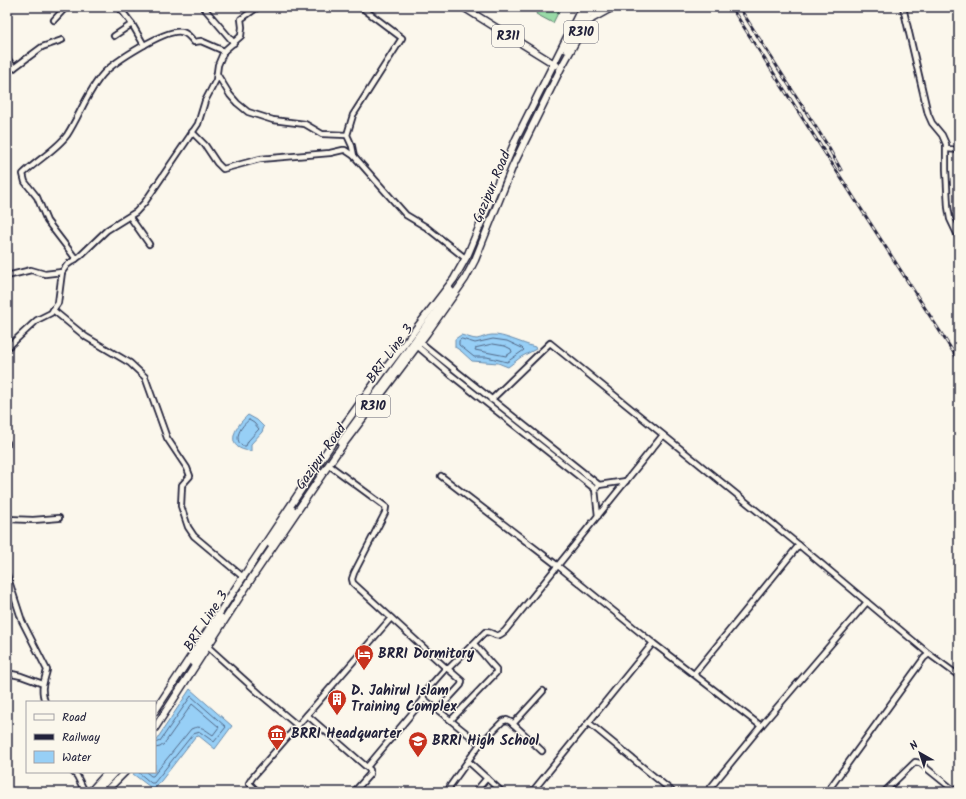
<svg xmlns="http://www.w3.org/2000/svg" width="966" height="799" viewBox="0 0 966 799" font-family="Kalam,sans-serif">
  <rect width="100%" height="100%" fill="#fbf7ec"/>
  <filter id="ink" filterUnits="userSpaceOnUse"><feTurbulence type="fractalNoise" baseFrequency=".025" numOctaves="2"/><feDisplacementMap in="SourceGraphic" scale="8" xChannelSelector="R" yChannelSelector="G"/><feConvolveMatrix kernelMatrix="1 2 1 2 8 2 1 2 1" color-interpolation-filters="sRGB"/></filter>
  <g filter="url(#ink)">
    <path fill="#98daa6" stroke="#5d7e70" d="M539,7H561L553,23L536,14Z"/>
    <g fill="#97cff6" stroke="#688aab">
      <path d="M461,335C466,336 472,339 477,339C482,338 487,335 492,335C503,334 523,344 535,347L536,349L521,357L508,367L498,363L472,361L461,351L455,347V339Z"/>
      <path d="M248,415L257,420L264,427L262,432L251,444V451C224,449 233,428 248,415Z"/>
      <path d="M190,689L232,726L215,749L199,736L195,737L154,790L133,774L135,772H155V742Z"/>
    </g>
    <g fill="none" stroke-linecap="round" stroke-linejoin="round">
      <g stroke="#516786" stroke-width="1">
        <path d="M462,339L475,343L493,339L507,341L522,348L524,350L507,362L487,357H474L459,345V341Z"/>
        <path d="M493,344L505,346L511,349L512,352L506,356L475,350L476,348Z"/>
        <path d="M249,420L254,423L259,429L248,441L246,446H242C233,438 241,426 249,420Z"/>
        <path d="M138,772L151,783H154L193,734L200,732L214,742L226,727L191,696L160,741L155,743"/>
        <path d="M146,772L151,776H153L191,729C201,724 205,730 213,735L219,727L192,704L164,744L160,747L155,748"/>
      </g>
      <defs>
        <g id="minor">
          <path d="M119,7L132,24L144,45"/>
          <path d="M361,7L402,38L353,115L347,135L352,146L354,156L406,215L426,227L465,258"/>
          <path d="M903,7L928,114L932,123L942,135L946,144V169L948,207L950,219L959,238"/>
          <path d="M204,8L234,43"/>
          <path d="M54,20L66,7"/>
          <path d="M114,36L132,24"/>
          <path d="M7,58L14,68"/>
          <path d="M7,73L42,47L62,40"/>
          <path d="M217,74L230,95L237,103L248,112L273,120L305,124L322,134L347,135"/>
          <path d="M192,132L205,145L217,163L223,169L260,159L330,153L343,150H345L354,156"/>
          <path d="M947,149L959,150"/>
          <path d="M130,217L149,244"/>
          <path d="M76,259L47,221L37,197L25,182L23,174C36,161 57,149 67,135C80,115 87,92 103,74C114,62 166,28 182,32C187,33 191,38 194,42L201,41L224,51"/>
          <path d="M7,276L31,270L45,274L62,272"/>
          <path d="M53,310L86,337L130,363L145,377L167,438L187,468L190,476L182,485L181,506L188,527L194,536L243,577"/>
          <path d="M420,342L599,485"/>
          <path d="M417,346L450,374L595,489"/>
          <path d="M7,348L37,320L51,313L58,303L62,272L67,265L80,256L107,230L136,212L145,202L198,124L205,101L216,80L218,65L224,51L241,36L242,27L241,19L258,7"/>
          <path d="M491,400L550,343L799,545"/>
          <path d="M7,443V444"/>
          <path d="M329,465L386,507L385,513L354,573L352,579L353,583L446,668L423,694L424,699L480,744"/>
          <path d="M441,476L558,566L653,643L761,726"/>
          <path d="M598,516L595,489L599,485L626,481"/>
          <path d="M7,519L33,520L59,518"/>
          <path d="M7,575L22,621L47,670C44,683 40,688 45,702"/>
          <path d="M208,647L261,695L298,726"/>
          <path d="M446,668L448,669L485,632C495,631 494,641 505,631L663,435"/>
          <path d="M7,673L21,676L43,684"/>
          <path d="M694,674L799,545L929,654L959,676"/>
          <path d="M438,710L461,685L462,681L448,669"/>
          <path d="M307,715L370,770V774L354,792"/>
          <path d="M451,720L496,673V669C488,661 482,652 474,644"/>
          <path d="M589,723L673,792"/>
          <path d="M513,724L543,691"/>
          <path d="M469,762L502,792"/>
          <path d="M367,767L424,699"/>
          <path d="M73,772L77,776L85,792"/>
          <path d="M258,792L249,783L252,778L391,618"/>
          <path d="M449,792V790L450,786L480,744L503,721L507,720L511,722L542,751"/>
          <path d="M475,792L487,778"/>
          <path d="M532,792L653,643"/>
          <path d="M707,792L761,726L867,602"/>
          <path d="M827,792L924,658L929,654"/>
          <path d="M884,792L915,762L920,763L956,792"/>
        </g>
        <g id="major">
          <path d="M463,7L556,65"/>
          <path d="M583,20L589,14L601,7"/>
          <path d="M567,49L587,7"/>
          <path d="M341,442L451,291"/>
          <path d="M270,544L293,510"/>
          <path d="M193,663L222,618"/>
          <path d="M155,711L243,577L345,424L382,373L454,279L468,254L516,139L582,7"/>
          <path d="M155,728L255,573L336,454L427,333L465,279L475,260L512,168L524,143L561,68L582,30L587,23L593,18L613,7"/>
          <path d="M90,792L108,772"/>
          <path d="M96,792L115,772"/>
          <path d="M105,792L125,772"/>
        </g>
      </defs>
      <use href="#minor" stroke="#22223b" stroke-width="8"/>
      <use href="#major" stroke="#22223b" stroke-width="9"/>
      <use href="#minor" stroke="#fbf7ec" stroke-width="4.5"/>
      <use href="#major" stroke="#fbf7ec" stroke-width="6"/>
      <defs>
        <g id="rail">
          <path d="M731,7L959,361"/>
          <path d="M739,7L826,143L841,170"/>
        </g>
      </defs>
      <use href="#rail" stroke="#22223b" stroke-width="3"/>
      <use href="#rail" stroke="#fbf7ec" stroke-width="1.5" stroke-dasharray="4.5" stroke-linecap="butt"/>
    </g>
  </g>
  <defs>
    <symbol id="hotel-pin" viewBox="-11 -11 22 30"><path d="M0 17L-7.5 6A9.5 9.5 0 1 1 7.5 6Z" fill="#c8321e" stroke="#fbf7ec"/><path d="M-6-4.5h1.5V1H6V5H4.5V3h-9V5H-6ZM-4 0a1.8 1.8 0 1 1 3.6 0ZM.5 0V-2.5h3Q6-2.5 6 0Z" fill="#fff"/></symbol>
    <symbol id="building-pin" viewBox="-11 -11 22 30"><path d="M0 17L-7.5 6A9.5 9.5 0 1 1 7.5 6Z" fill="#c8321e" stroke="#fbf7ec"/><path d="M-4-6H4V6H1V3H-1V6H-4ZM-2.5-4.3h1.7v1.8h-1.7ZM.8-4.3h1.7v1.8H.8ZM-2.5-1h1.7V.8h-1.7ZM.8-1h1.7V.8H.8Z" fill="#fff"/></symbol>
    <symbol id="museum-pin" viewBox="-11 -11 22 30"><path d="M0 17L-7.5 6A9.5 9.5 0 1 1 7.5 6Z" fill="#c8321e" stroke="#fbf7ec"/><path d="M0-6L6-3V-2H-6V-3ZM-5-1h2V3h-2ZM-1-1h2V3h-2ZM3-1h2V3H3ZM-6 4H6V6H-6Z" fill="#fff"/></symbol>
    <symbol id="school-pin" viewBox="-11 -11 22 30"><path d="M0 17L-7.5 6A9.5 9.5 0 1 1 7.5 6Z" fill="#c8321e" stroke="#fbf7ec"/><path d="M0-5L7-2L0 1L-7-2ZM-4 1L0 2.5L4 1V4Q0 6-4 4Z" fill="#fff"/></symbol>
  </defs>
  <g fill-rule="evenodd">
    <use href="#hotel-pin" x="353" y="643" width="22" height="30"/>
    <use href="#building-pin" x="326" y="688" width="22" height="30"/>
    <use href="#museum-pin" x="266" y="723" width="22" height="30"/>
    <use href="#school-pin" x="407" y="730" width="22" height="30"/>
  </g>
  <g text-anchor="middle" dominant-baseline="central" stroke-width="3" stroke-linejoin="round" paint-order="stroke">
    <g fill="#fbf7ec" stroke="#636270" stroke-width="1">
      <rect x="564" y="21" width="34" height="22" rx="3"/>
      <rect x="492" y="25" width="32" height="22" rx="3"/>
      <rect x="356" y="395" width="34" height="22" rx="3"/>
    </g>
    <g font-size="13" font-weight="bold" fill="#22223b">
      <text x="581" y="32">R310</text>
      <text x="508" y="36">R311</text>
      <text x="373" y="406">R310</text>
    </g>
    <g font-size="14" fill="#22223b" stroke="#fbf7ec">
      <text transform="translate(492 187) rotate(-67)">Gazipur Road</text>
      <text transform="translate(390 354) rotate(-54)">BRT Line 3</text>
      <text transform="translate(321 457) rotate(-55)">Gazipur Road</text>
      <text transform="translate(206 621) rotate(-57)">BRT Line 3</text>
    </g>
    <g font-size="14" font-weight="bold" fill="#22223b" stroke="#fbf7ec" text-anchor="start">
      <text x="378" y="654">BRRI Dormitory</text>
      <text x="351" y="691">D. Jahirul Islam<tspan x="351" dy="16">Training Complex</tspan></text>
      <text x="291" y="734">BRRI Headquarter</text>
      <text x="432" y="741">BRRI High School</text>
    </g>
  </g>
  <rect width="966" height="799" fill="none" stroke="#fbf7ec" stroke-width="24"/>
  <rect x="12" y="12" width="942" height="775" fill="none" stroke="#22223b" stroke-width="1.5" filter="url(#ink)"/>
  <rect x="26" y="701" width="130" height="72" fill="#fbf7ec" stroke="#a4a2a5"/>
  <rect x="34" y="714" width="20" height="6" fill="#fbf7ec" stroke="#a4a2a5"/>
  <text x="62" y="721" font-size="12" fill="#22223b">Road</text>
  <rect x="34" y="734" width="20" height="6" fill="#22223b" stroke="#a4a2a5"/>
  <text x="62" y="741" font-size="12" fill="#22223b">Railway</text>
  <rect x="34" y="751" width="20" height="12" fill="#97cff6" stroke="#a4a2a5"/>
  <text x="62" y="761" font-size="12" fill="#22223b">Water</text>
  <g transform="translate(920 753) rotate(321)" stroke="#fbf7ec" stroke-width="3" paint-order="stroke">
  <path d="M0-3L7 15L0 10L-7 15Z" fill="#22223b"/>
  <text y="-6" font-size="11" font-weight="bold" text-anchor="middle" fill="#22223b">N</text>
  </g>
</svg>
